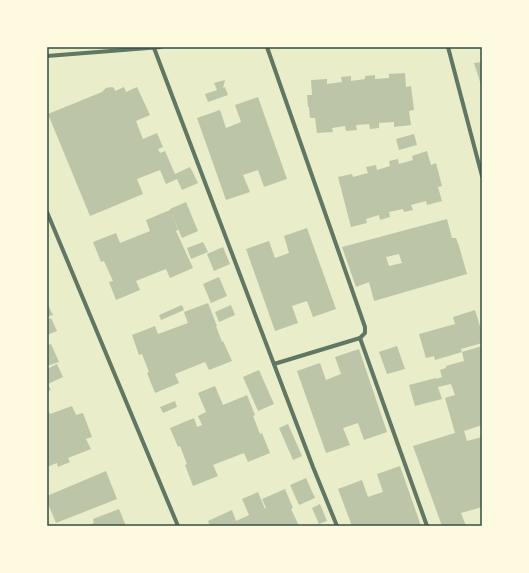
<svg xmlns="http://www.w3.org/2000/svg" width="529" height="573" viewBox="0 0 529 573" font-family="'Asap Condensed',sans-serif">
  <rect width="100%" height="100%" fill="#e9edc9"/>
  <g fill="#bcc5a7" fill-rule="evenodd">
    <path d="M482,62V88L474,63Z"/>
    <path d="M405,73L406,87L411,86L414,110L409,111L411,125L394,127V122L379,123V128L370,129L369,124L356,125L357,130L346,131L345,126L332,128L333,132L317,133L315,118H310L309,107H308L307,95H312L311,80L327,79V84L342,82L341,77L351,76V81L365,79V76L375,75V79L389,78V74Z"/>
    <path d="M225,80L223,88L225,87L228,95L208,102L205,94L217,90L214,83Z"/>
    <path d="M112,87L114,88L115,91L124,87L126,92L137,87L150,115L136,121L143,139L157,133L163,147L158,149L160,153L165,151L175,174L190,167L198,183L182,190L177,179L166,184L160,170L137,179L143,194L90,216L48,114L102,92L106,88Z"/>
    <path d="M258,97L287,179L264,187L258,170L243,175L250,192L226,200L197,118L220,110L226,128L241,122L235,105Z"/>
    <path d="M414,134L417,145L399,150L396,139Z"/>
    <path d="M427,151L431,165L436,163L442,186L438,187L442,201L427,205L426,201L411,205L413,210L404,212L403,209L389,212L390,217L380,220L379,215L366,219L367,223L351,227L338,177L352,174L353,177L368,173L366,167L376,165L377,170L390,166L389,161L398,159L399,164L413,160L412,156Z"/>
    <path d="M186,202L198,231L182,238L171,213L178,230L176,231L193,268L170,278L166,269L136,281L140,290L116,300L109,282L113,281L104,261L101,262L93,242L116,233L120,243L150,231L146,220L170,210V209Z"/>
    <path d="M447,219L452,238H456L459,246L467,274L374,301L369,282L356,287L342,247ZM399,254L402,263L389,266L386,257Z"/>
    <path d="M307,228L336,309L313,317L307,301L292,306L298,323L275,331L246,249L269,241L275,258L289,253L284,236Z"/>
    <path d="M203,242L208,252L191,259L187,248Z"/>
    <path d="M223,247L230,264L214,271L207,254Z"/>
    <path d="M219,277L227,296L211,303L203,284Z"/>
    <path d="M208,303L217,326H216L222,342L223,341L232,361L209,370L205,362L175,374L179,383L155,393L147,373L149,372L142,354L139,355L132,335L155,326L158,334L188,323L184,312Z"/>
    <path d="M48,305L53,315L47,317V306Z"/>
    <path d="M182,305L184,310L161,320L159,315Z"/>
    <path d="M231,305L235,315L219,322L215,312Z"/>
    <path d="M475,310L482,333V343L461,349L462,352L435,360L434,356L426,358L419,334L455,324L453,317Z"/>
    <path d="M51,318L57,331L47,335V320Z"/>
    <path d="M47,342L48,345L51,344L59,362L47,366Z"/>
    <path d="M397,346L405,369L387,374L379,352Z"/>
    <path d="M482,346V425L464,431L467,441L482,437V507L461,513L466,526H442L413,446L455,433L445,398L455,395L451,384L438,387L442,399L415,406L409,385L436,378V379L442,377L440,370L446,368V366L464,361L462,352Z"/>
    <path d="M359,349L387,432L364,440L358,423L343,428L350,445L326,453L297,371L320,363L326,380L341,374L335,357Z"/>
    <path d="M57,364L63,377L48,384L51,390L47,391V369Z"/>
    <path d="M259,370L274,404L258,411L243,377Z"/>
    <path d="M215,386L223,405L247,395L255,415L253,416L260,434L262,433L270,453L248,462L244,453L213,465L218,476L193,486L185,465L187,464L180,446L178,447L170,428L194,418L197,427L202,425L198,416L206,412L198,393Z"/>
    <path d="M175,401L177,407L163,413L160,407Z"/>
    <path d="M72,406L76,415L83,413L92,437L86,439L91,449L68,458L70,462L58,467L57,463L47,467V412H49L50,414Z"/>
    <path d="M288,424L302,456L293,460L279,428Z"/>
    <path d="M400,466L421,526H352L338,489L362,480L368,497L383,492L377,474Z"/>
    <path d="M106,471L117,499L56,523L47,501V496Z"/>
    <path d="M306,478L315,498L299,505L290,485Z"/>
    <path d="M285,489L293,508L291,509L299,526H210L208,521L232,510L236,521L249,515L242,499L258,492L265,509L266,508L262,499Z"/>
    <path d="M320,504L327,521L319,524L312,508Z"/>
    <path d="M119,509L126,526H86L94,523L93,519Z"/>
  </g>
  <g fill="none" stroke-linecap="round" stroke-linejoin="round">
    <g stroke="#617663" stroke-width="4">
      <path d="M267,47L365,327V333L360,338L274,364"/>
      <path d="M448,47L482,176"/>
      <path d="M154,48L313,467L337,526"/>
      <path d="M47,56L161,47"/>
      <path d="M47,212L178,526"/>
      <path d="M360,338L427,526"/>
    </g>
  </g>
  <rect width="529" height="573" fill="none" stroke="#fefae0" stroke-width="96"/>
  <rect x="48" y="48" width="433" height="477" fill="none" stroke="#344e41" stroke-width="1.5"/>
</svg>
